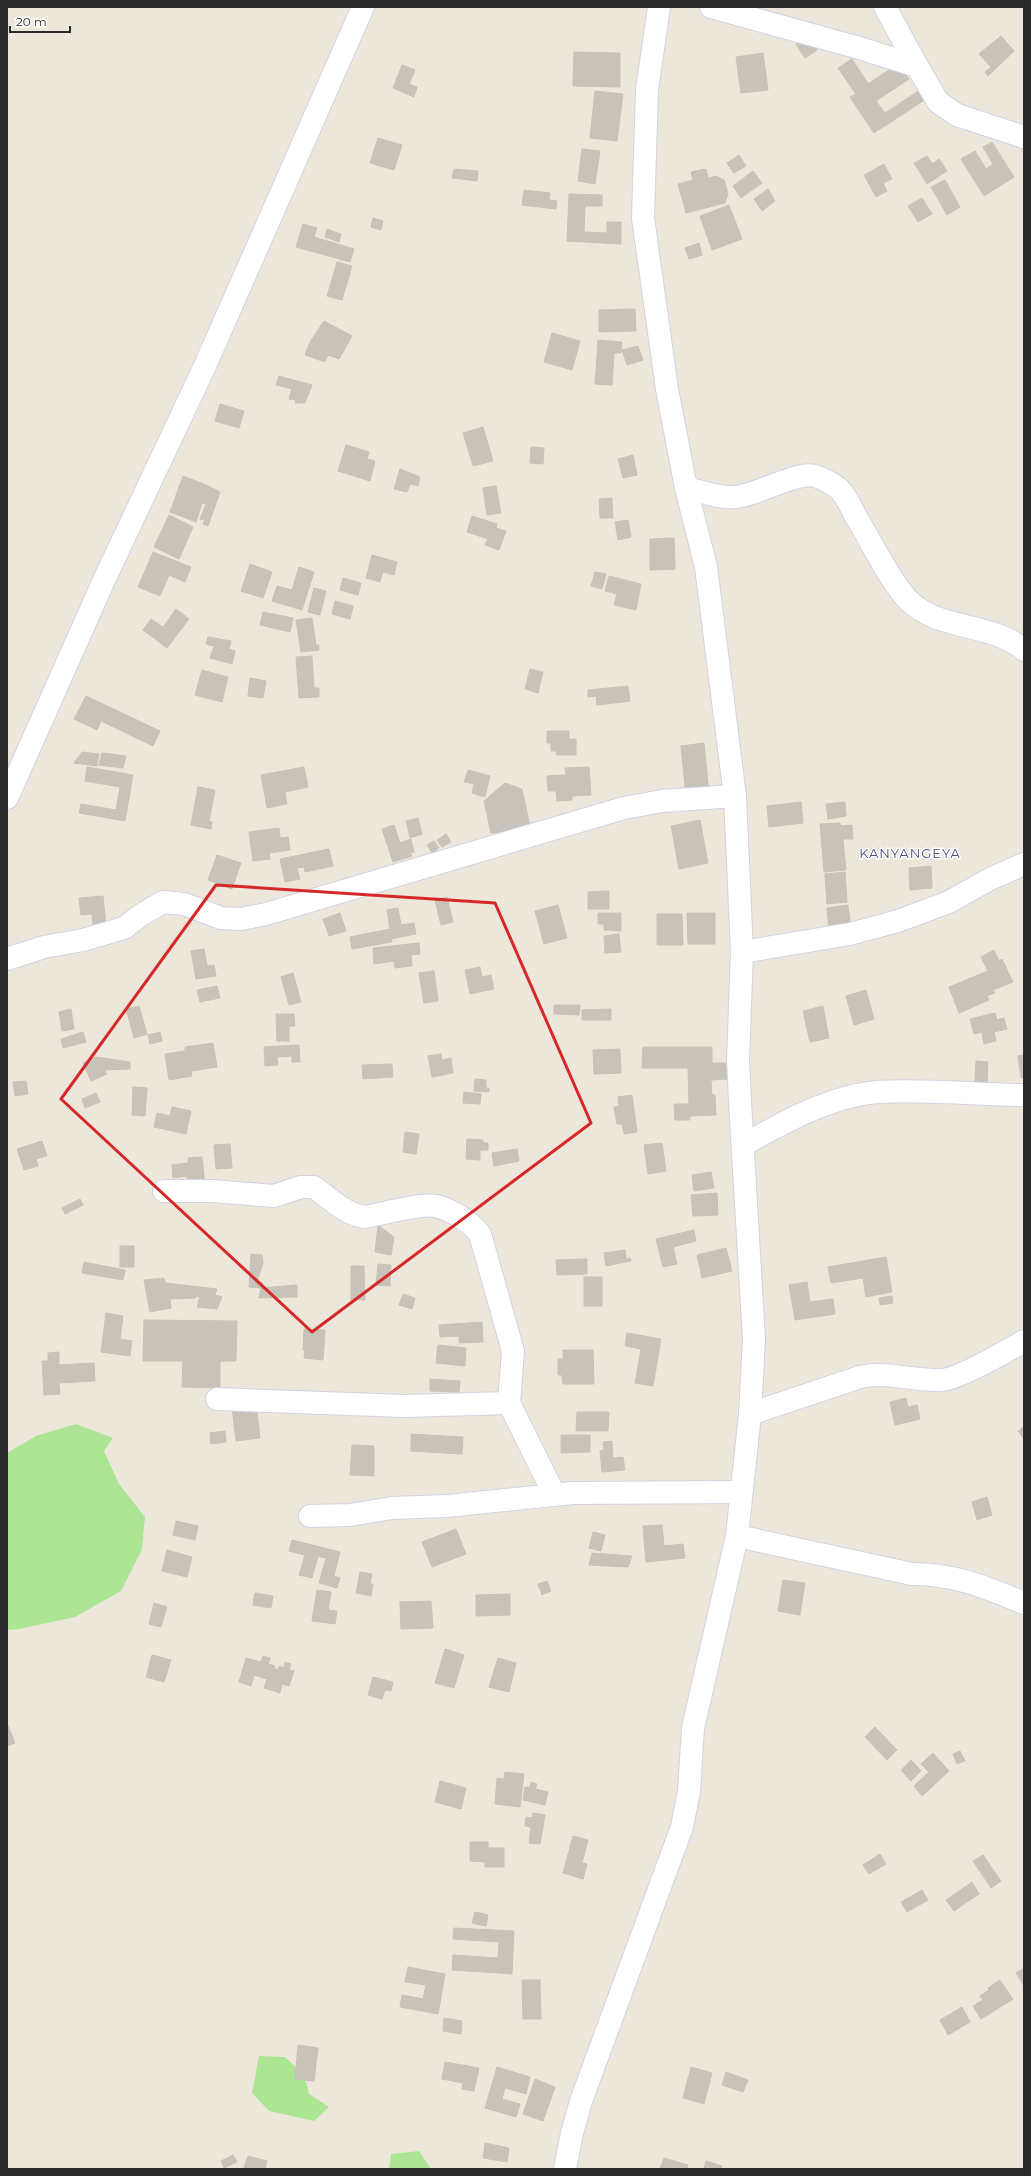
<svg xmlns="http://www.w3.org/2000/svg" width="1031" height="2176" font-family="Montserrat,sans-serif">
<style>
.green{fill:#ace694}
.building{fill:#c8c3ba;stroke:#c8c2b4}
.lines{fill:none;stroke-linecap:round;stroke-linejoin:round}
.street-casing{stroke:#d0d3e3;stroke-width:24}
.street{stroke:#fff;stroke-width:22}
.marked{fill:none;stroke:#d62828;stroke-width:3;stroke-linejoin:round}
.labels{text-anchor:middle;stroke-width:3;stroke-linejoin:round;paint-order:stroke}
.quarter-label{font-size:13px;letter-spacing:1px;fill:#484f7d;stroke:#fff}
</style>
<rect width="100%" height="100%" fill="#ede6da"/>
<g class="green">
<polygon points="76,1424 113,1438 104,1451 119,1484 145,1517 142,1549 121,1591 75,1617 19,1629 7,1630 7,1453 36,1436"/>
<polygon points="259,2056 285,2057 304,2075 309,2094 329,2107 314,2121 269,2111 252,2093"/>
<polygon points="419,2151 431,2169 389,2169 391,2154"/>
</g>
<g class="building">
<polygon points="1001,36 1014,51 988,76 985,72 991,67 979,54"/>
<polygon points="809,37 817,50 805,58 796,44"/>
<polygon points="574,52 620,53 620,87 573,86"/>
<polygon points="763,53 768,90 741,93 736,57"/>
<polygon points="852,59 868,84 898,64 909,79 876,101 885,113 920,90 926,99 874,133 850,97 856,94 838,68"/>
<polygon points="402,65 415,70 409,84 417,87 414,97 393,88"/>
<polygon points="595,91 623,94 617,141 590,138"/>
<polygon points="378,138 402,145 394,170 370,163"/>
<polygon points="992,142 1014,177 984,196 961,159 975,151 986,169 993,164 983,147"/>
<polygon points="582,149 600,151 595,184 578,181"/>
<polygon points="739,155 746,166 734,173 727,163"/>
<polygon points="927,156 932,164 939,159 947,171 927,184 914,163"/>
<polygon points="884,164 892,179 883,183 887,191 876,197 864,175"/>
<polygon points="454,169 478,171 477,181 452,178"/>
<polygon points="706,169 708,178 716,176 724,180 728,194 725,203 686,213 678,184 693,180 691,172"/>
<polygon points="753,171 762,183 741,198 733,186"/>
<polygon points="945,180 960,207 947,215 931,187"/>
<polygon points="768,189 775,201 762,211 754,199"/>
<polygon points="524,190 550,193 549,200 557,201 556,209 522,205"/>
<polygon points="569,194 602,195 602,206 585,206 584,232 607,233 607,222 621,222 621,244 567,241"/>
<polygon points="922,198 932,214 918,222 908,206"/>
<polygon points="729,205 742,239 712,250 700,216"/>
<polygon points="373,218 383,221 381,230 371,227"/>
<polygon points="303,224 317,228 314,237 354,249 350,262 296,247"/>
<polygon points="327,229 341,234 339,242 325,237"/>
<polygon points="699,243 702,255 689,259 685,248"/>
<polygon points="337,262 352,266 342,300 327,296"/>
<polygon points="635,309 636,331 599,332 599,310"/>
<polygon points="324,321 352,336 339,359 328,355 325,362 305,355 310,342"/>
<polygon points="552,333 580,341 572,370 544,362"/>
<polygon points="598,340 622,342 621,353 614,353 612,385 595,384"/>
<polygon points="638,346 643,360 627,365 622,350"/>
<polygon points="279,376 312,385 305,403 295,403 296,400 289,399 292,389 276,385"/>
<polygon points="220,404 244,411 239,428 215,421"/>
<polygon points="483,427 493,461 473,466 463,433"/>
<polygon points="346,445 369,452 367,459 375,461 370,481 338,471"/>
<polygon points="531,447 544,448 543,464 530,463"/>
<polygon points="633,455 637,475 623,478 618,459"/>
<polygon points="400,469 420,477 418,486 410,484 407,492 394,489"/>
<polygon points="183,476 204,484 220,492 208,526 203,524 205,520 200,519 206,504 202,503 196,522 170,512"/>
<polygon points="496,486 501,513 487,515 483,488"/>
<polygon points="612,498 613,518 600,518 599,499"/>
<polygon points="169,515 193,527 179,559 154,547"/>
<polygon points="472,516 497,524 496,528 506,531 499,550 485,545 488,539 467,532"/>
<polygon points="628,520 631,537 618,540 615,522"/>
<polygon points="674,538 675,569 650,570 650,539"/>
<polygon points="153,552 191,567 185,582 169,575 160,596 138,587"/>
<polygon points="372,555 397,562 394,575 383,572 380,582 366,578"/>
<polygon points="250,564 272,572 263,598 241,591"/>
<polygon points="299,567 314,572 302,610 272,601 277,586 292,590"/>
<polygon points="595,572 606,574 602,589 591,586"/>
<polygon points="609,576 641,584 636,610 614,605 617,594 605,591"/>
<polygon points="343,578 361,583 358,595 340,590"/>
<polygon points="314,588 326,591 320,615 308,612"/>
<polygon points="335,601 353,606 350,619 332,614"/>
<polygon points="176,609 189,619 167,648 143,630 151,619 163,627"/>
<polygon points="263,612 293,618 290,632 260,625"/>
<polygon points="312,618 316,645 319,645 319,650 301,652 296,620"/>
<polygon points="208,637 231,641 229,649 235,651 232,664 210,658 214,646 206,644"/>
<polygon points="312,656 314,688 319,688 319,697 299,698 296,657"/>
<polygon points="530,669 543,672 538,693 525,689"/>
<polygon points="202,670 228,677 222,702 195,695"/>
<polygon points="250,678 266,681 263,698 248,696"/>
<polygon points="628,686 630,701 597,705 596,696 588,697 588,690"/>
<polygon points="86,696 160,731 153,746 101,721 97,730 74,719"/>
<polygon points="547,731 569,731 569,739 576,739 576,755 557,755 556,751 551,751 551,743 547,743"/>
<polygon points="704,743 709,794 686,797 681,746"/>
<polygon points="82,752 99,754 97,766 74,763"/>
<polygon points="102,753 126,756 123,768 99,765"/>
<polygon points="87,767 133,775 125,821 79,813 81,804 116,810 120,787 85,781"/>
<polygon points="304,767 308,787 285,792 287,804 267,808 261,775"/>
<polygon points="589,767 591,795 572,796 572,800 557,801 556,791 548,791 547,776 566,775 565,768"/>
<polygon points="468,770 490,776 485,797 472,793 474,784 464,782"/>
<polygon points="505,783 522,789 530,826 495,838 494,832 491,833 484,801"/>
<polygon points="198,787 215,790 209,821 212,822 211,829 191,825"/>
<polygon points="801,802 803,823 769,827 767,806"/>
<polygon points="845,802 846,816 828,819 826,804"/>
<polygon points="418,818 422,834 410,838 406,821"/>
<polygon points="700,820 705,847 676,853 671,826"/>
<polygon points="840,823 841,826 852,825 853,839 843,839 846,870 824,872 820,824"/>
<polygon points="394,825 400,843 411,839 414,852 410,853 412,856 393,862 382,829"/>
<polygon points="279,828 280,838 288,837 290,850 269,853 270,859 253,861 249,832"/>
<polygon points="446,834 451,842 442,847 437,840"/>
<polygon points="434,841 439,848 432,853 427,845"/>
<polygon points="705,847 708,863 679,869 676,853"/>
<polygon points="329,849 333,866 305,872 304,867 297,868 300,879 285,882 280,859"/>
<polygon points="217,855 241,863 232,889 208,880"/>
<polygon points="931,866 932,888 910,890 909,868"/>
<polygon points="845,872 847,902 827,904 825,874"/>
<polygon points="609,891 609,909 588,909 588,892"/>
<polygon points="103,896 106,926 93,926 92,914 81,915 79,898"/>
<polygon points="447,897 453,922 441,925 435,900"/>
<polygon points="558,905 567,938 544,944 535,911"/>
<polygon points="848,905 851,930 829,932 827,908"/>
<polygon points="398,908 401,925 414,923 416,934 391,939 392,942 352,949 350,937 390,929 387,910"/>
<polygon points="340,913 346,931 329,936 323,919"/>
<polygon points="598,913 621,913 621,931 604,930 604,924 598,924"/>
<polygon points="687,913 715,913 715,944 688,944"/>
<polygon points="657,914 682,914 683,945 657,945"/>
<polygon points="619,934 621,952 605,953 604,936"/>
<polygon points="419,943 420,954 411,955 412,966 395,968 394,961 374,964 373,948"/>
<polygon points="204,949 207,966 214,965 216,976 196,979 191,951"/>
<polygon points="994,950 999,961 1002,959 1013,982 993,990 995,993 987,996 989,1000 959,1013 949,987 988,971 981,957"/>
<polygon points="480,967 482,977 491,975 494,989 470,994 465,970"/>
<polygon points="434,971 438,1001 424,1003 419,973"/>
<polygon points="293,973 301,1002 289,1005 281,977"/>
<polygon points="217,986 220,998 200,1002 197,990"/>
<polygon points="866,990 874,1019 854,1025 846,996"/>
<polygon points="554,1005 580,1005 579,1015 554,1014"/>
<polygon points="139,1006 147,1034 134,1038 126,1009"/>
<polygon points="823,1006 829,1038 810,1042 803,1011"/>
<polygon points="71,1009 74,1029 62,1031 59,1012"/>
<polygon points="611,1009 611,1020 582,1020 582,1010"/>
<polygon points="995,1013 997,1020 1004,1018 1007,1029 994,1032 996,1041 984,1044 982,1032 974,1034 970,1019"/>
<polygon points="276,1014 294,1014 295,1026 289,1026 289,1041 277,1041"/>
<polygon points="83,1032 86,1042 63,1048 61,1039"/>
<polygon points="160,1032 162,1041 150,1044 148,1035"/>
<polygon points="213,1043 217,1067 191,1071 192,1076 169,1080 165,1054 185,1051 185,1047"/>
<polygon points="299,1045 300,1062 292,1062 292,1056 277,1057 278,1065 265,1066 264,1047"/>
<polygon points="643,1047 712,1047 712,1063 726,1063 727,1079 711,1080 712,1095 715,1095 716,1115 690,1116 690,1120 675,1120 674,1104 689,1104 688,1068 642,1068"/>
<polygon points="620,1049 621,1073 594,1074 593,1050"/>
<polygon points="441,1054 442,1060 451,1058 453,1073 432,1077 428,1056"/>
<polygon points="1024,1055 1024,1077 1021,1078 1018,1056"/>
<polygon points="96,1057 130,1062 130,1069 104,1070 107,1074 91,1081 83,1063"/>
<polygon points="976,1061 988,1062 987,1083 975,1083"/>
<polygon points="392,1064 393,1077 363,1079 362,1065"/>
<polygon points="475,1079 486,1080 486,1088 489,1088 489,1092 474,1091"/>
<polygon points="26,1081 28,1094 15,1096 13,1082"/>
<polygon points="133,1087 147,1088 145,1116 132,1115"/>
<polygon points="464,1092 481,1094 480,1104 463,1103"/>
<polygon points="96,1093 100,1102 85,1108 82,1099"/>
<polygon points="632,1095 637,1132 624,1134 622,1124 617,1124 614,1107 619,1106 618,1097"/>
<polygon points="172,1107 191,1111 186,1134 154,1127 157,1113 170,1116"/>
<polygon points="405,1132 419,1134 416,1154 403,1152"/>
<polygon points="467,1139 483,1140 483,1143 488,1143 488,1150 480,1150 480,1160 466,1159"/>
<polygon points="42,1141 47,1156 36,1159 38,1166 24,1170 17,1149"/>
<polygon points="662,1143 666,1171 648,1174 644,1145"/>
<polygon points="230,1144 232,1168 216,1169 214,1145"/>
<polygon points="517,1149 519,1161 494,1166 492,1153"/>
<polygon points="202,1157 205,1185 188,1187 187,1176 173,1178 172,1165 188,1163 188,1158"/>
<polygon points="711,1172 714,1188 694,1191 692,1175"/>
<polygon points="717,1193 718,1215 693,1216 691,1195"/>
<polygon points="80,1199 83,1205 65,1214 62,1208"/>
<polygon points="378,1225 394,1237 391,1255 375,1252"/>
<polygon points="694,1230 696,1241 673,1247 677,1264 663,1267 656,1239"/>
<rect x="120" y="1246" width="14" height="21"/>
<polygon points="726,1248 732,1271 702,1278 697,1255"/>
<polygon points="625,1250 626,1259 630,1258 631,1261 606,1266 604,1253"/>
<polygon points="251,1254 262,1255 263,1263 257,1282 263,1283 262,1288 249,1287"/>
<polygon points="886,1257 892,1292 866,1297 863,1278 831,1283 828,1267"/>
<polygon points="587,1259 587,1274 557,1275 556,1260"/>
<polygon points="84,1262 125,1270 123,1280 82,1273"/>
<polygon points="378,1264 391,1265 390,1286 376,1285"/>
<polygon points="351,1266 364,1266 365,1300 351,1300"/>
<rect x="584" y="1277" width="18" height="29"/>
<polygon points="164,1278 165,1283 217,1289 215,1295 222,1297 217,1309 197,1307 200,1297 196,1296 195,1298 170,1299 171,1308 150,1312 144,1280"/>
<polygon points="807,1282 810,1302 833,1299 835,1314 795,1320 789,1285"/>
<polygon points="297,1285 297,1297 259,1298 261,1288"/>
<polygon points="403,1294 415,1298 412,1309 399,1305"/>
<polygon points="892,1296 893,1303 880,1305 879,1298"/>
<polygon points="106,1313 123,1316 120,1339 132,1341 130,1356 101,1352"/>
<polygon points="144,1320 237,1321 236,1361 220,1361 220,1388 182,1387 183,1361 143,1361"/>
<polygon points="482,1322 483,1342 459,1343 459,1336 440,1337 439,1325"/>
<polygon points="304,1329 325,1330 323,1360 304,1358 305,1350 303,1350"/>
<polygon points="627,1333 661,1339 653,1386 635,1383 641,1349 625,1346"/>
<polygon points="438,1345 466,1348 465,1366 436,1363"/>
<polygon points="563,1350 593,1350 594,1384 563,1384 562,1375 558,1375 558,1359 563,1359"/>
<polygon points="59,1352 59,1365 94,1363 95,1381 59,1383 60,1394 44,1395 42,1361 48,1361 48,1353"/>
<polygon points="430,1379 460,1381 459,1392 430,1391"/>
<polygon points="906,1398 908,1407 917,1405 920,1419 895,1425 890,1402"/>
<polygon points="256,1404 260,1438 236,1441 232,1406"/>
<polygon points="577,1412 609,1412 608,1431 576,1431"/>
<polygon points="1024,1426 1024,1439 1018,1431"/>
<polygon points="225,1431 226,1442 211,1444 210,1433"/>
<polygon points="411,1434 463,1437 462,1454 411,1451"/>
<polygon points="561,1435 590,1435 590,1452 561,1453"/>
<polygon points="612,1441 613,1458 623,1457 625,1470 602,1472 600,1451 604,1450 603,1442"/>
<polygon points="352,1445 374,1446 374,1476 350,1475"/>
<polygon points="987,1497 992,1515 977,1520 972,1502"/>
<polygon points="176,1521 198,1526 195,1540 173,1535"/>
<polygon points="662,1525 664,1546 683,1544 685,1558 646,1562 643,1526"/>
<polygon points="456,1529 466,1554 432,1567 422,1542"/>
<polygon points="593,1532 605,1535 601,1551 589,1548"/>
<polygon points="292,1540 340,1552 334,1576 340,1578 337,1588 319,1583 326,1558 318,1556 312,1578 299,1575 305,1555 289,1551"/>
<polygon points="167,1550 192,1557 187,1577 162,1571"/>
<polygon points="592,1553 632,1556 628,1567 589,1565"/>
<polygon points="360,1572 372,1574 370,1584 373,1584 371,1596 356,1593"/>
<polygon points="783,1580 805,1583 800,1615 778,1611"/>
<polygon points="547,1581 551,1591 542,1595 538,1584"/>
<polygon points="317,1590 331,1592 328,1610 337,1611 335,1624 312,1621"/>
<polygon points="255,1593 273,1596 271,1608 253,1605"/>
<polygon points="510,1594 510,1615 476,1616 476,1595"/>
<polygon points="431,1601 433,1628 401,1629 400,1602"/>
<polygon points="154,1603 167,1607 161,1627 149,1624"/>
<polygon points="445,1649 464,1655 454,1688 435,1683"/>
<polygon points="152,1655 171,1660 164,1682 146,1677"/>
<polygon points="263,1656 270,1658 268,1664 275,1666 274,1669 278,1670 279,1666 284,1668 285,1662 291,1664 289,1670 294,1671 289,1686 282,1684 280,1693 264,1688 267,1679 254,1675 251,1686 239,1682 246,1658 261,1662"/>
<polygon points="498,1658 516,1663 509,1692 489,1687"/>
<polygon points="373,1677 393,1682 391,1691 385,1690 382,1699 368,1695"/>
<polygon points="7,1723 15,1743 7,1746"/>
<polygon points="875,1727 897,1750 887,1760 865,1737"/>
<polygon points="960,1751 965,1761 957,1764 953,1754"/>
<polygon points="933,1753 949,1771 922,1796 914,1786 929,1772 921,1764"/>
<polygon points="911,1760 921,1771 911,1781 901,1770"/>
<polygon points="505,1772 524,1774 520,1807 495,1804 497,1778 504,1779"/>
<polygon points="440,1781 466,1788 461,1809 435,1802"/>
<polygon points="531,1782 537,1784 535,1789 548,1792 545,1805 523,1800 525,1787 529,1788"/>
<polygon points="533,1813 545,1815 540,1844 529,1843 531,1827 525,1826 526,1817 532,1818"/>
<polygon points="573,1836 588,1840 582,1863 587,1864 583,1879 563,1873"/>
<polygon points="470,1842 488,1842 488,1848 504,1848 504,1867 485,1867 485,1862 470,1861"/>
<polygon points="880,1854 886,1864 869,1874 863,1865"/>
<polygon points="983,1855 1001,1881 991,1888 973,1861"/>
<polygon points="972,1882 979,1894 954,1911 946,1900"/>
<polygon points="922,1890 928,1900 907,1912 901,1902"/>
<polygon points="475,1912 488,1915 486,1926 472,1923"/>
<polygon points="454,1928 514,1931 512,1974 452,1970 453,1955 498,1958 499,1942 453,1939"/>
<polygon points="408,1967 445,1974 438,2014 400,2007 402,1995 423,1999 426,1985 405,1982"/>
<polygon points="1024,1968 1024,1986 1016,1973"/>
<polygon points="522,1980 540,1980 541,2019 523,2019"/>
<polygon points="1000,1980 1013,1999 981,2019 973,2006 983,2000 980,1996 989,1990 988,1988"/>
<polygon points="962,2007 970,2022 948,2035 940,2020"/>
<polygon points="444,2018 462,2021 461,2034 443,2031"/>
<polygon points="298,2045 318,2048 314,2081 295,2079"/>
<polygon points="445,2062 479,2068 474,2091 462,2089 463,2083 442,2079"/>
<polygon points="497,2067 530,2077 526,2094 505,2088 502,2099 520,2104 516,2117 485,2108"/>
<polygon points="691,2067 712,2073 704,2104 683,2098"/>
<polygon points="726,2072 748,2080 743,2092 722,2085"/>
<polygon points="535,2079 555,2087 543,2121 523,2114"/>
<polygon points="485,2143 509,2148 507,2162 483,2158"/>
<polygon points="233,2155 237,2162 224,2168 221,2161"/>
<polygon points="248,2156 267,2161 265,2169 244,2168"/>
<polygon points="664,2158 688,2165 687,2169 660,2169"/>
<polygon points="706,2161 722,2166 721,2169 704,2169"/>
</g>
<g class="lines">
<defs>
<g id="street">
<polyline points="711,7 856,47 917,66 938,102 957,115 1024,137"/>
<polyline points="885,7 917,66"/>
<path d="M686 488C703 491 718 499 736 497 757 495 797 471 815 476 822 478 837 486 841 491 847 498 851 507 855 515 871 541 888 578 908 600 939 631 992 622 1024 650"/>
<polyline points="7,798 105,578 204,368 363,7"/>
<polyline points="742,952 850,934 898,921 949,902 990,879 1024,864"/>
<polyline points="7,959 44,947 83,940 124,928 141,915 163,902 184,904 221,918 241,919 266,914 624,808 662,801 735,796"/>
<path d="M743 1145C784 1122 830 1096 878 1092 927 1089 976 1095 1024 1095"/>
<path d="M164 1191H212L274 1196 301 1187H314C330 1199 345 1214 365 1217 382 1214 421 1203 436 1206 452 1210 469 1221 480 1234L513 1351 509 1403 554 1494"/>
<polyline points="217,1399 404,1406 509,1403"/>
<path d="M750 1414 860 1377C887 1371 914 1381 942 1380 958 1379 1009 1350 1024 1341"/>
<polyline points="310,1516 350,1515 392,1508 447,1506 573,1493 741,1492"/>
<path d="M737 1536 912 1574C955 1574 985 1587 1024 1603"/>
<polyline points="565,2169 572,2133 581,2101 682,1827 689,1791 693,1728 737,1536 750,1414 754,1339 740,1101 738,1060 742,952 735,796 706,567 686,488 667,389 643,218 647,90 659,7"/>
</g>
</defs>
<use href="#street" class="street-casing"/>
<use href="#street" class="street"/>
</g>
<path class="marked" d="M216 885 495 903 591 1123 312 1332 61 1099Z"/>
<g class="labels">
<g class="quarter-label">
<text x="910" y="858">KANYANGEYA</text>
</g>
</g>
<rect width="1031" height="2176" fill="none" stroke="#2a2a2a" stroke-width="16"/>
<path d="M10 26v6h60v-6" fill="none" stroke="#2a2a2a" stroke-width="2"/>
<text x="16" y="26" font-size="12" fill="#2a2a2a" stroke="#ffffff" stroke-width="3" paint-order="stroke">20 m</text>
</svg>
